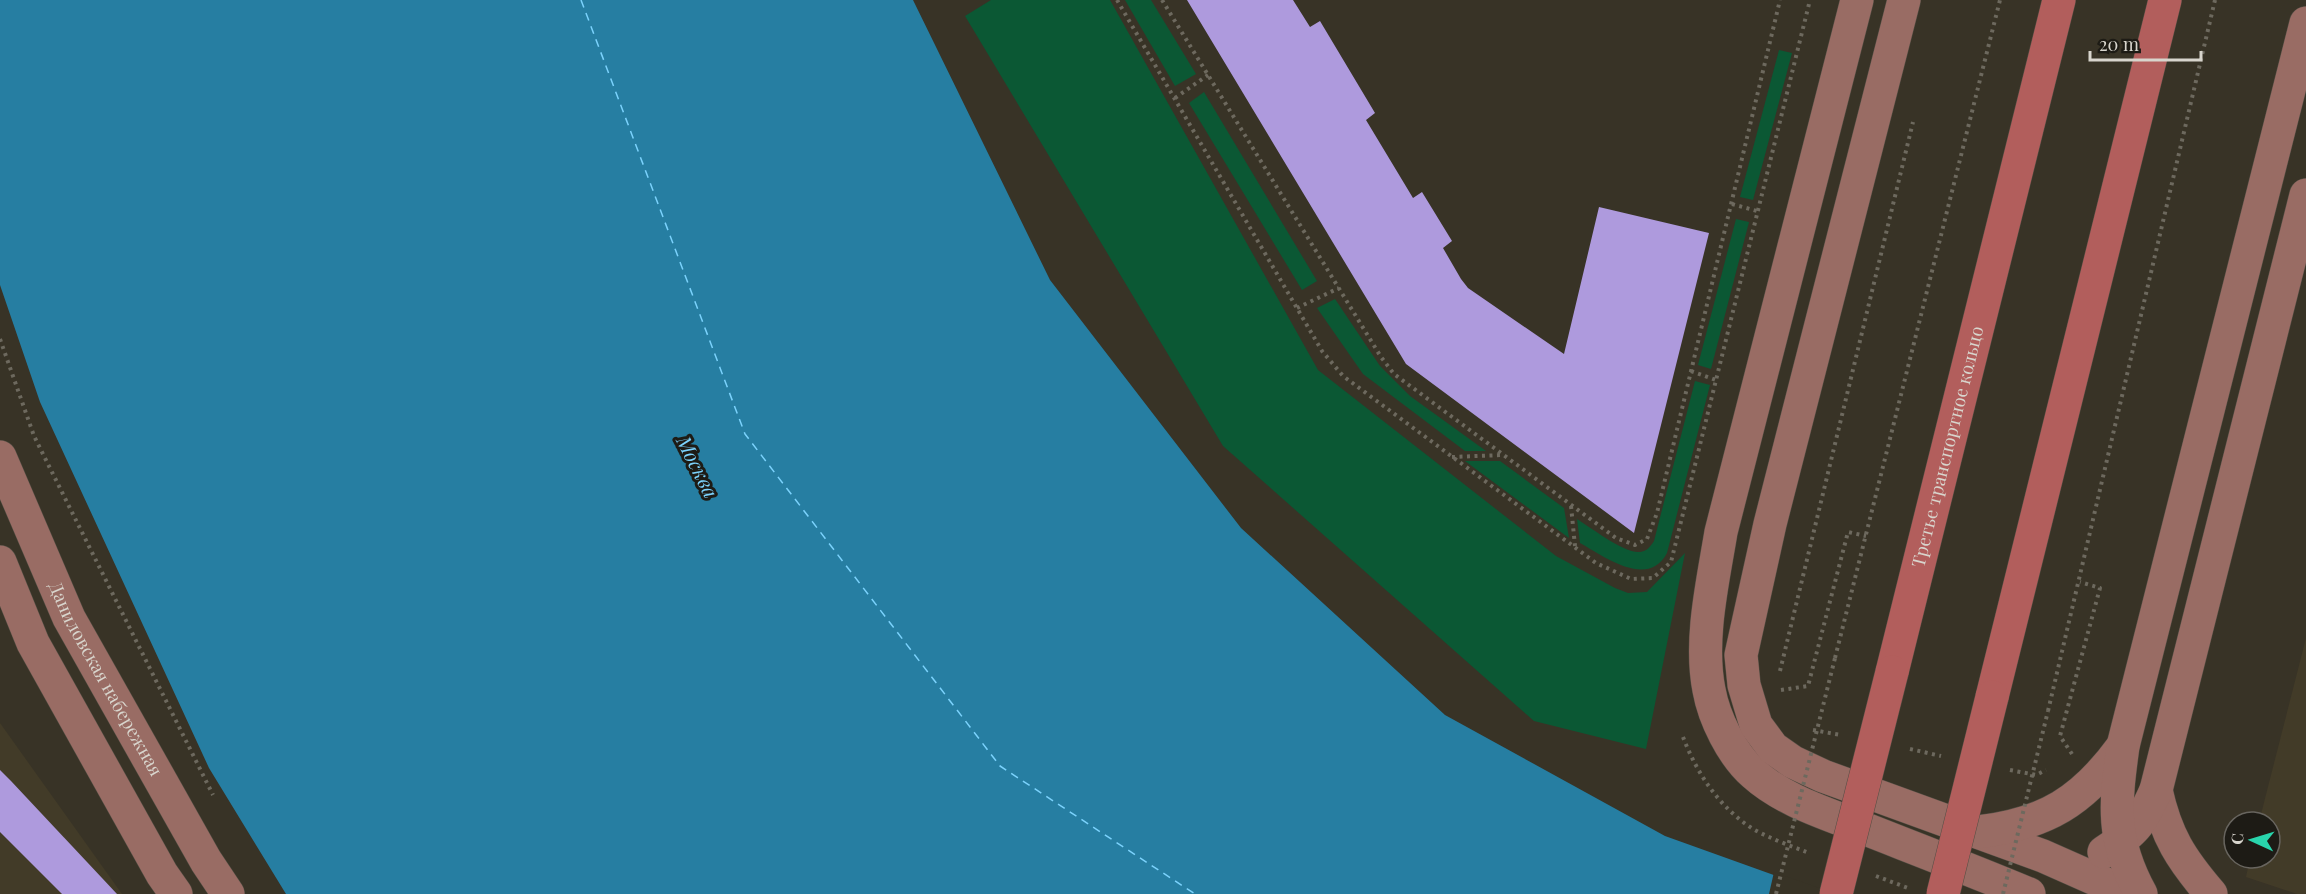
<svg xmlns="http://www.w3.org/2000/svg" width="2306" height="894" font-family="'Playfair Display',serif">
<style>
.built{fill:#423b28}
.green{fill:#0b5834}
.water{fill:#267ea2}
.pier{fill:#383326}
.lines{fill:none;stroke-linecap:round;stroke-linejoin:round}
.ferry{stroke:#7bd2fc;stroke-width:1.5;stroke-dasharray:8 6;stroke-linecap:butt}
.building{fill:#ae9add}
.secondary-casing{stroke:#534e44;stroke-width:34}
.primary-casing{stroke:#534e44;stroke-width:34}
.path{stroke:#6d695e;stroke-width:4;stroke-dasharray:3 4.5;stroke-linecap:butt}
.secondary{stroke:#996c64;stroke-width:33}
.primary{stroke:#b25e5c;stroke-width:33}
.primary-bridge-casing{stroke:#534e44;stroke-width:34;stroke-linecap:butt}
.path-bridge{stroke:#6d695e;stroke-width:4;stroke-dasharray:3 4.5;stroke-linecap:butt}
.primary-bridge{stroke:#b25e5c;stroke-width:33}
.labels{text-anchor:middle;stroke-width:6;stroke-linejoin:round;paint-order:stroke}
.street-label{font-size:18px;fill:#d8d5cd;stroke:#1d1b15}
.water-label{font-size:20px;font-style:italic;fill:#7bd2fc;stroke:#1d1b15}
</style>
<rect width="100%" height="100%" fill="#383326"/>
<g class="built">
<polygon points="2306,638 2306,894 2297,894 2246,877 2250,858 2270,858 2270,822 2259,822"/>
<polygon points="0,723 122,894 0,894"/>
</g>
<g class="green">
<polygon points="991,0 1110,0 1318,370 1556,556 1615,588 1628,593 1647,592 1685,553 1646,749 1534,721 1223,446 965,16"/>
<polygon points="1125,0 1151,0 1196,74 1175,86"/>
<polygon points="1779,50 1792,53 1753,200 1740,197"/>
<polygon points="1204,92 1317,281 1302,290 1189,103"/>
<polygon points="1736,219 1749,222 1711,369 1698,365"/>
<polygon points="1335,299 1380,366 1410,396 1486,451 1465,451 1363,374 1317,308"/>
<path d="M1695 381 1710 385 1667 553C1648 589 1605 557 1580 543L1577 519C1590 527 1625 554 1640 552 1647 551 1650 547 1654 541Z"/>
<polygon points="1465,461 1500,461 1564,508 1569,538"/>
</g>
<polygon class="water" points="0,0 913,0 1050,280 1241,528 1445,715 1665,836 1827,894 286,894 209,768 40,402 0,285"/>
<polygon class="pier" points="1774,872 1828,891 1830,894 1769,894"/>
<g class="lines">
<polyline class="ferry" points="581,0 745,434 1000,766 1195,894"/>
</g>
<g class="building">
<polygon points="1187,0 1293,0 1310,27 1320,21 1375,113 1366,120 1413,198 1422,192 1452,241 1443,248 1461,279 1468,288 1564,354 1599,207 1709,233 1634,533 1406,364"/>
<polygon points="0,770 11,781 117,894 62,894 0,832"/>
</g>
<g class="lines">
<defs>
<g id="secondary">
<path d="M1857 0 1721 532C1713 581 1699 640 1709 690 1714 718 1732 755 1754 774 1784 801 1826 813 1863 828 1919 850 1974 871 2029 894"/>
<polyline points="1904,0 1770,524 1741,655 1744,685 1756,725 1773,748 1793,762 1823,776 2043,856 2129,894"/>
<path id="s1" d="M0 457 69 618 206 861 228 894"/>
<polyline points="0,562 33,643 162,874 176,894"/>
<path d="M2156 790C2166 836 2181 859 2211 894"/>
<path d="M1978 832C2046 824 2083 801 2123 746"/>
<path d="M2104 852C2135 832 2141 824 2156 790L2306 195"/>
<path d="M2141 894C2111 839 2115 805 2123 746L2306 23"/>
</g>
<g id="primary">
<path id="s2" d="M1892 672 2059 0"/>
<polyline points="1992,697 2165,0"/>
</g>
</defs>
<use href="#secondary" class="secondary-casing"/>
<use href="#primary" class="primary-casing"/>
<g class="path">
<polyline points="1117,0 1322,351 1343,376 1596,563 1631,579 1653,578 1671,562 1810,0"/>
<polyline points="1162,0 1381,357 1394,374 1616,538 1635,545 1647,539 1657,513 1780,0"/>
<polyline points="1175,98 1208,75"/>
<polyline points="1732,204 1757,211"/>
<polyline points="1297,308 1339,288"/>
<polyline points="0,339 34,436 213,795"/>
<polyline points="1691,371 1716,380"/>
<polyline points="1452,457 1502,455"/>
<polyline points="1571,506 1575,546"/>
<polyline points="1835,658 2000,0"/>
<polyline points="1780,671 1913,122"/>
<polyline points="1781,690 1808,686 1848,532 1866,536"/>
<polyline points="2048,711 2215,0"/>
<polyline points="1813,730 1841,735"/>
<path d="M1683 737C1697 774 1720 808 1753 829 1771 839 1791 846 1809 853"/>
<polyline points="1910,749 1941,756"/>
<polyline points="2072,754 2060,736 2100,588 2080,582"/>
<polyline points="2010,770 2036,775 2046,770"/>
<polyline points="1876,876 1908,888"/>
</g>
<use href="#secondary" class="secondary"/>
<use href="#primary" class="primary"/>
<defs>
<g id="primary-bridge">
<polyline points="1836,894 1892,672"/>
<polyline points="1943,894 1992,697"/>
</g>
</defs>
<use href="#primary-bridge" class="primary-bridge-casing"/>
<g class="path-bridge">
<polyline points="1776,894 1835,658"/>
<polyline points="2003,894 2048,711"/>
</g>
<use href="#primary-bridge" class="primary-bridge"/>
</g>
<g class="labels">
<g class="street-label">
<text dy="6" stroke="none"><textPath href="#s2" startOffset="232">Третье транспортное кольцо</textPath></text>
<text dy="6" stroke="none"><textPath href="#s1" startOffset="246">Даниловская набережная</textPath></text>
</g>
<g class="water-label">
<text transform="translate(697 467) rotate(63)" y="7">Москва</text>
</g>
</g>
<g transform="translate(2252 840) rotate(274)"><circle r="28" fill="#1d1b15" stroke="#68655f" stroke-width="1.5"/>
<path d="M0-4.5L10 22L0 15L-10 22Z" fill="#29d5ac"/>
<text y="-9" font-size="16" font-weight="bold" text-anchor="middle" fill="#d8d5cd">С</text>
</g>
<path d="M2090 51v9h111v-9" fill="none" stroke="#d8d5cd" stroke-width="3"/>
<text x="2099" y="51" font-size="18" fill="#d8d5cd" stroke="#1d1b15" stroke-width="4.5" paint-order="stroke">20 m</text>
</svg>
